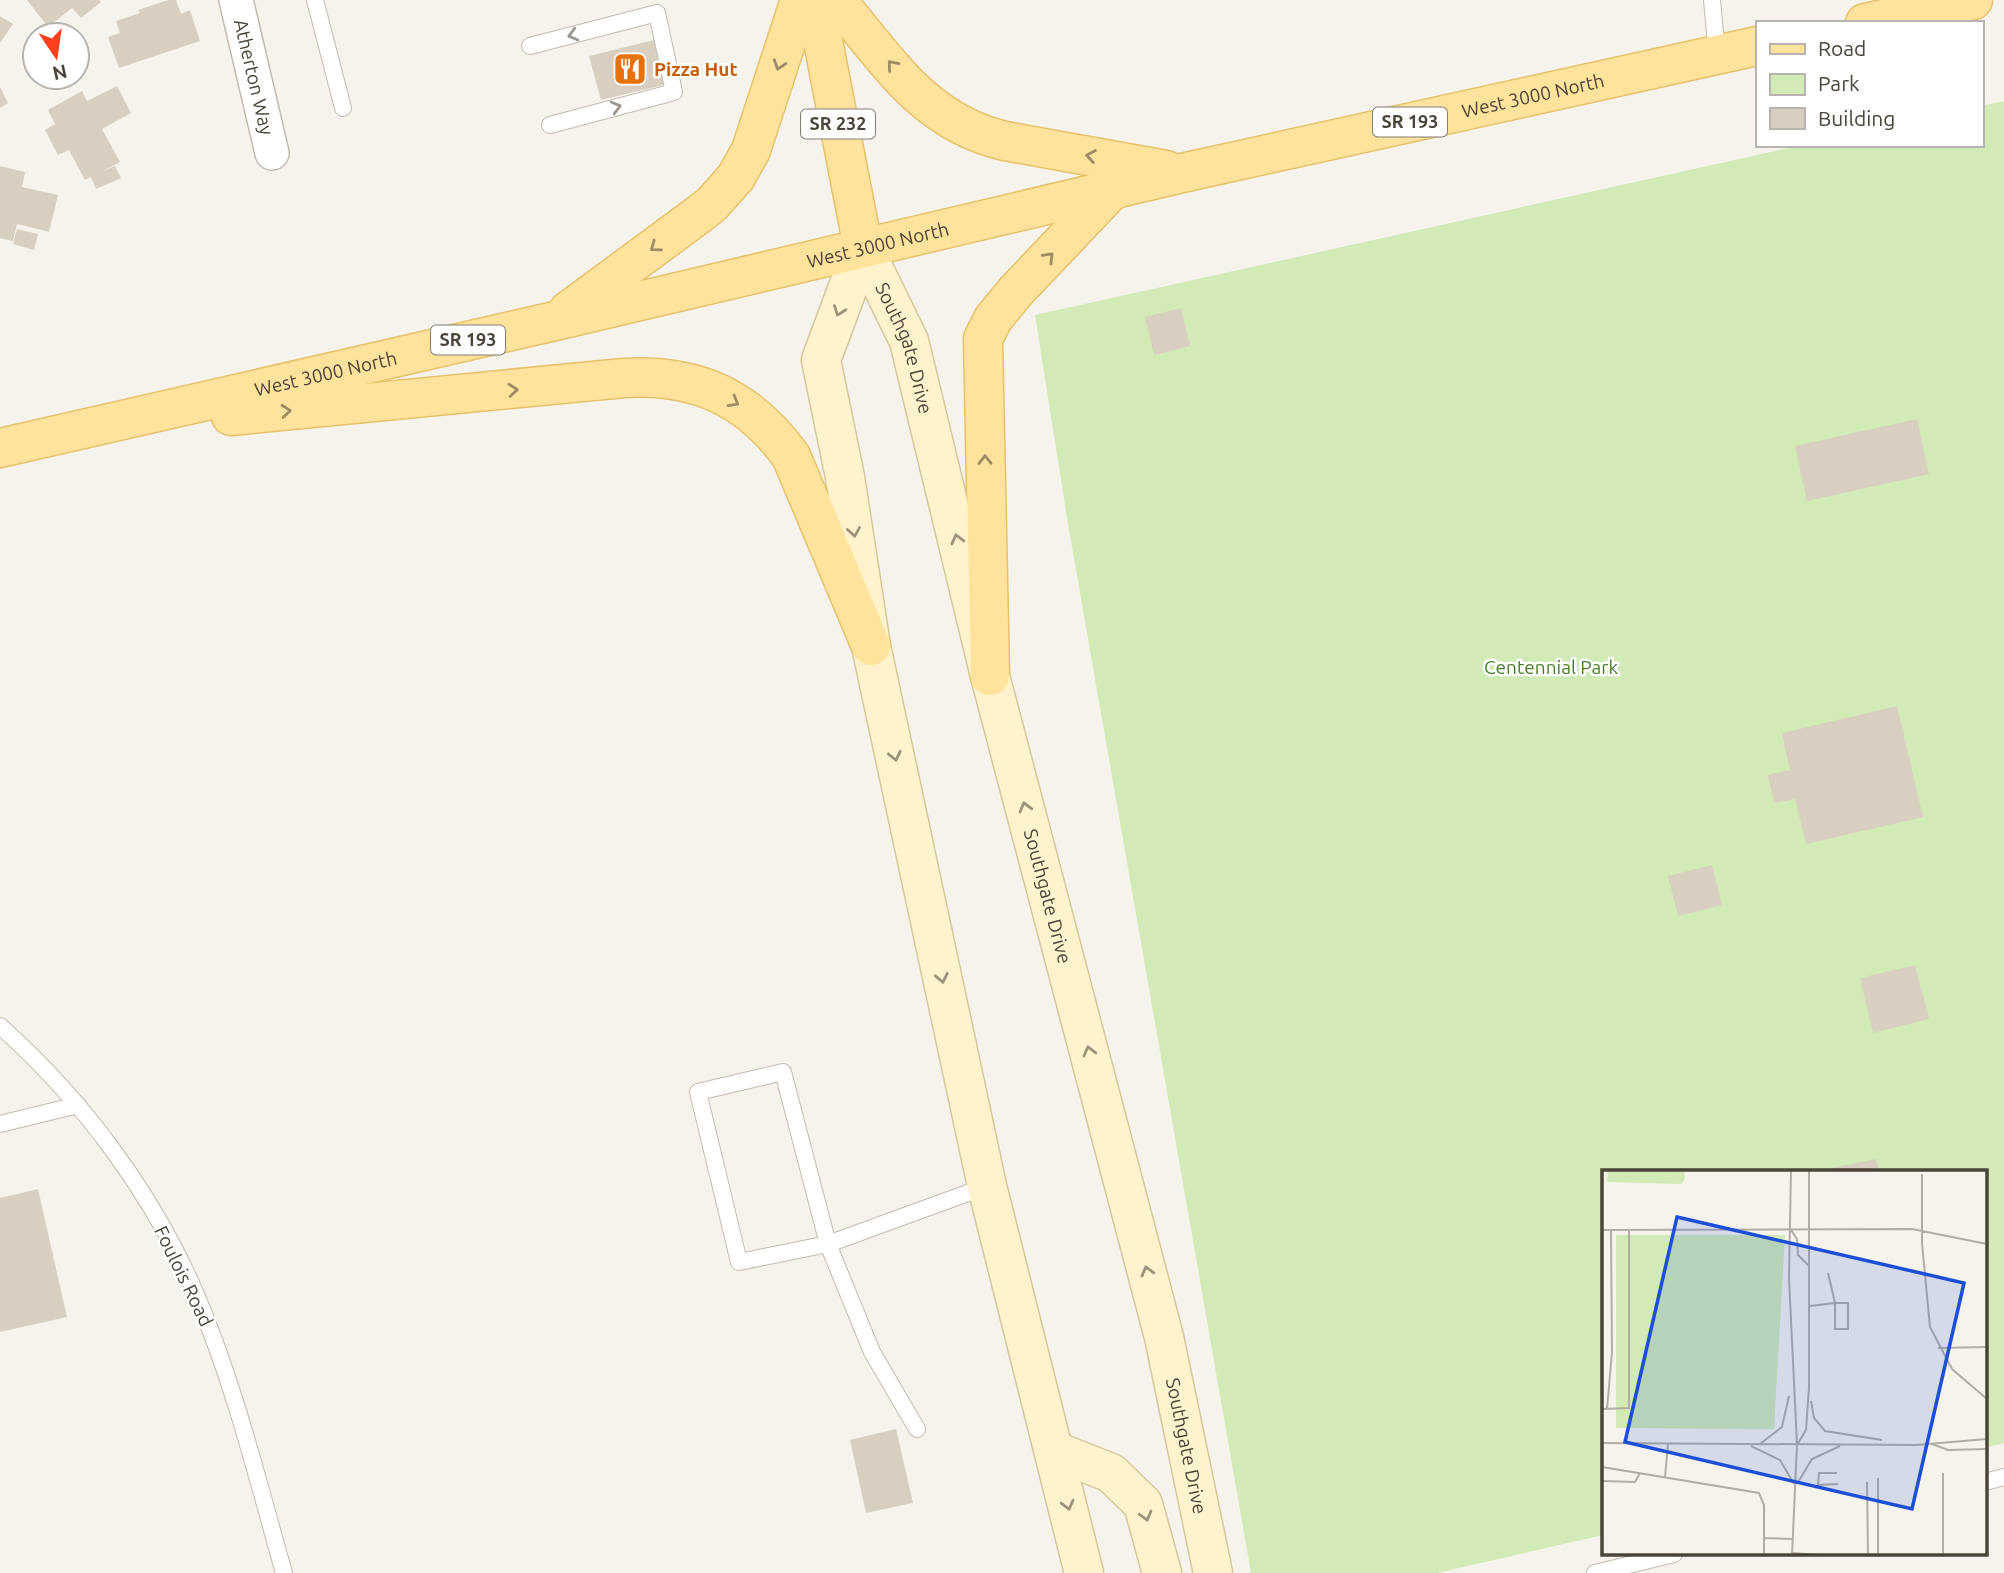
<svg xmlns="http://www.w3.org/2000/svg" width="2004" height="1573" font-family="Ubuntu,sans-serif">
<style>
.green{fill:#d2eab5}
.building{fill:#d8cfc1}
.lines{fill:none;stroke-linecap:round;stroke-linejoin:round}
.lane-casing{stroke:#c2bbae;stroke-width:18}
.street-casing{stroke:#c2bbae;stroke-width:36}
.secondary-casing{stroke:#d6c79b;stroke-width:41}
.primary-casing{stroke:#e6c16a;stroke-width:41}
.lane{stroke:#fff;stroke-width:16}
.street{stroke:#fff;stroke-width:33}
.secondary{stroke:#fff3cd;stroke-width:38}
.primary{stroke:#ffe39c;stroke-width:38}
.oneway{stroke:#9c9892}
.oneway2{stroke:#9c8c66}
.oneway3{stroke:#9c937c}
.labels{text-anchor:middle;stroke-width:5;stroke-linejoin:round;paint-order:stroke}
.shield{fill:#fff;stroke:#817c74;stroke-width:2}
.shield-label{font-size:18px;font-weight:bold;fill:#4b4439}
.food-label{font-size:19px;font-weight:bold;fill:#c56008;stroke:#fff;text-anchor:start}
.street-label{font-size:19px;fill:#4b4439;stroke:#fff}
.park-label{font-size:19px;fill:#4a7f2a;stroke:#fff}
.inset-road{fill:none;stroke:#b2ada4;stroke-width:2}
.view{fill:#1d4ed8;fill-opacity:0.15;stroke:#1d4ed8;stroke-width:3.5}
.inset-edge{fill:none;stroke:#4b4439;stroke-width:3.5}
</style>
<rect width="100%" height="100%" fill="#f6f3ec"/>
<polygon class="green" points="2004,101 2004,1443 1985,1448 1985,1172 1603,1172 1603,1535 1437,1573 1251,1573 1068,524 1035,315 1802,145 1981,145 1981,106"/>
<g class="building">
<polygon points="27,0 99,0 101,2 81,18 72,8 48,27"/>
<polygon points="168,0 176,0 181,14 190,10 200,41 119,68 108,37 120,33 116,21 140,13 138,10"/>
<polygon points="0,16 13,24 0,43"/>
<polygon points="658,39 671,83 601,100 589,56"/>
<polygon points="117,86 131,113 102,129 120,162 101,172 115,166 121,178 96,189 91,177 85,180 69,150 58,155 45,130 55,124 48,110 82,91 87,101"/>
<polygon points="0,87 8,103 0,108"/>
<polygon points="0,166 25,172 22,187 58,195 49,232 17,224 13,241 0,238"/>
<polygon points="17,229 38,234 34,250 13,244"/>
<polygon points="1181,308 1190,346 1154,355 1145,317"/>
<polygon points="1917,419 1929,474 1807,501 1795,446"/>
<polygon points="1897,706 1923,817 1806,844 1795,799 1774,803 1768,775 1790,770 1782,733"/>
<polygon points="1712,865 1722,905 1678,916 1668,876"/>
<polygon points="1915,965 1929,1019 1873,1033 1860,978"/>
<polygon points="1876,1159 1879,1172 1816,1172 1816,1171"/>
<polygon points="38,1189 67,1317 0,1332 0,1198"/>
<polygon points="896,1429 913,1503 866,1513 850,1440"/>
</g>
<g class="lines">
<defs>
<g id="lane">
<polyline points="315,0 343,108"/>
<polyline points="1712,0 1717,54"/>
<polyline points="530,46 657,13 674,92 550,125"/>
<path d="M0 1026C84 1101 154 1195 198 1299 235 1387 258 1481 284 1573"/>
<polyline points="0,1124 78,1105"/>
<polyline points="917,1429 872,1352 828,1244 783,1072 698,1092 739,1262 828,1244 987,1186"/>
<polyline points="1985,1482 2004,1477"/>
<polyline points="1595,1573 1674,1554"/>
</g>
<g id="street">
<path id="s1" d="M236 0 272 153"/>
</g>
<g id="secondary">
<path id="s2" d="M863 247 909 341 990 676 1164 1337 1213 1573"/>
<polyline points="863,247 821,360 845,477 871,646 987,1186 1084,1573"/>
<polyline points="1055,1451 1111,1473 1143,1504 1162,1573"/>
</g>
<g id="primary">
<polyline points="815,0 863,247"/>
<path d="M836 0C888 60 923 122 1005 141L1166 170"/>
<polyline points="1865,23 1973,0"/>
<polyline points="568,311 698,215 712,204 736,177 751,150 800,0"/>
<path d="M231 416 624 378C696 374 748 397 791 456L871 646"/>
<path id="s3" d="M0 448 555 321 1182 173 1757 46"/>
<polyline points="990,676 983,339 993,319 1016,291 1112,190"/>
</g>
</defs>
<use href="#lane" class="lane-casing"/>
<use href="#street" class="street-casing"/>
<use href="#secondary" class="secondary-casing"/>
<use href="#primary" class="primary-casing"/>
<use href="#lane" class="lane"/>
<use href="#street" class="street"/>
<use href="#secondary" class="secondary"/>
<use href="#primary" class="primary"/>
</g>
<defs><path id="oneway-chevron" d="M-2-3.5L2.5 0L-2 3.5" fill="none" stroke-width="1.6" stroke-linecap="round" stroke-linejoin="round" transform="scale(1.75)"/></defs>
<g class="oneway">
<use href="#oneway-chevron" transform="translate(573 35) rotate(165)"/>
<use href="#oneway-chevron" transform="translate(616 107) rotate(-15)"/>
</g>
<g class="oneway2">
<use href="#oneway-chevron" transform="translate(779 65) rotate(108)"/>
<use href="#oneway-chevron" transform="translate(892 65) rotate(-131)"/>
<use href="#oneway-chevron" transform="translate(1091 156) rotate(-170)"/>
<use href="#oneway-chevron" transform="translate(655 247) rotate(144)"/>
<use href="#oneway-chevron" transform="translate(1049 257) rotate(-46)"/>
<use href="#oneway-chevron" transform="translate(513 390) rotate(-5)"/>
<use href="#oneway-chevron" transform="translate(734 402) rotate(30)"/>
<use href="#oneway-chevron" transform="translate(286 411) rotate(-5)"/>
<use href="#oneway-chevron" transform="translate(985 460) rotate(-91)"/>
</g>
<g class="oneway3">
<use href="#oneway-chevron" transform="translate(839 311) rotate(110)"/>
<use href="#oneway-chevron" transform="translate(854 532) rotate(81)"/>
<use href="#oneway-chevron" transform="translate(957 539) rotate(-104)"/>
<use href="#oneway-chevron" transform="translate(895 756) rotate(78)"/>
<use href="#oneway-chevron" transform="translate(1025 807) rotate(-105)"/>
<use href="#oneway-chevron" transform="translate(942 978) rotate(78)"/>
<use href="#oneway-chevron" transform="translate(1089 1051) rotate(-105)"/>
<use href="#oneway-chevron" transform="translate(1147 1271) rotate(-105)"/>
<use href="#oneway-chevron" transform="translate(1068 1505) rotate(76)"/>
<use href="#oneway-chevron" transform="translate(1146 1516) rotate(75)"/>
</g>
<defs>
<symbol id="restaurant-square" viewBox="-11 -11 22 22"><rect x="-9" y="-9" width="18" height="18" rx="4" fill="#e8710a" stroke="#fff"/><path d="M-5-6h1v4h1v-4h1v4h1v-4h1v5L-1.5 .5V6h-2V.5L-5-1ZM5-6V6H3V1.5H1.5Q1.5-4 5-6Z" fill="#fff"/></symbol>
</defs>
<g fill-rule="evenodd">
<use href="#restaurant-square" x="611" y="50" width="38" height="38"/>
</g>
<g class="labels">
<g class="shield">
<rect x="1373" y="107.5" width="74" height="29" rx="5"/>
<rect x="801" y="109.5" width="74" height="29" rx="5"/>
<rect x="431" y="325.5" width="74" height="29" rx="5"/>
</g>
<g class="shield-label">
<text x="1410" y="128">SR 193</text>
<text x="838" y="130">SR 232</text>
<text x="468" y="346">SR 193</text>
</g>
<g class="food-label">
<text x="654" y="76">Pizza Hut</text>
</g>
<g class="street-label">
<text dy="7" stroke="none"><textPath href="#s1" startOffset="79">Atherton Way</textPath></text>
<text dy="7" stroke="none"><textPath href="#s3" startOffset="1573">West 3000 North</textPath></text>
<text dy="7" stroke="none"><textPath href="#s3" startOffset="901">West 3000 North</textPath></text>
<text dy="7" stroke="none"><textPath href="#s2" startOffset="110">Southgate Drive</textPath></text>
<text dy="7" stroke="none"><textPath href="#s3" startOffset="334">West 3000 North</textPath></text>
<text dy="7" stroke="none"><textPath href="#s2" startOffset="677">Southgate Drive</textPath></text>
<text transform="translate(184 1276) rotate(64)" y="7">Foulois Road</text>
<text dy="7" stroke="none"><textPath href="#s2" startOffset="1244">Southgate Drive</textPath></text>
</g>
<g class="park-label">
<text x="1551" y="674">Centennial Park</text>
</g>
</g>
<g transform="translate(1602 1170)">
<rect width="385" height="385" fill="#f6f3ec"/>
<path d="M6 0H82L83 9 79 14 5 12ZM14 65H183L172 259 14 258Z" fill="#d2eab5"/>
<path class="inset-road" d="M189 0 187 108 195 275 190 385M320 4V73L328 157 350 199 385 229M0 60 310 59 385 74M189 60 195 69 196 85 207 96M208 136 233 133H246V159H233V133L226 103M336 178 385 177M209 231 212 248 223 261 280 270M0 239 27 238V60M5 239 10 182 9 60M0 273 314 275 385 269M158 274 180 257 187 226M330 274 346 280 385 279M195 275 204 260 207 217V0M149 276 178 290 192 314M0 297 157 323 162 335V385M235 303H217L216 315 236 314M63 307 66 274M0 311 33 312 38 303M265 312 266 385M195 314 210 289 238 276M162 368 191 369M190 383 217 385M276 385V308M341 385V303"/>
<path class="view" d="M75 47 362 113 310 339 23 272Z"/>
<rect width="385" height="385" class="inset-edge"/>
</g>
<rect x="1756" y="21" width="228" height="126" fill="#ffffff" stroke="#b7b4b0" stroke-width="2"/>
<rect x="1770" y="44" width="35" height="10" fill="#ffe39c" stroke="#b7b4b0" stroke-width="2"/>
<text x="1818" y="56" font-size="21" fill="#4b4439">Road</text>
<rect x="1770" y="74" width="35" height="21" fill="#d2eab5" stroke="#b7b4b0" stroke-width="2"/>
<text x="1818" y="91" font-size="21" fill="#4b4439">Park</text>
<rect x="1770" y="108" width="35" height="21" fill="#d8cfc1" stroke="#b7b4b0" stroke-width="2"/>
<text x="1818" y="126" font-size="21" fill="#4b4439">Building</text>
<g transform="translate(56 56) rotate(167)"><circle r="33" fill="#ffffff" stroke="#b7b4b0" stroke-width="2"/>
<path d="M0-5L12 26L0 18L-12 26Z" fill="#fc3f1d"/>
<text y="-10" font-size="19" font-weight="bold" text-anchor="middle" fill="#4b4439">N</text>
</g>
</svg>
